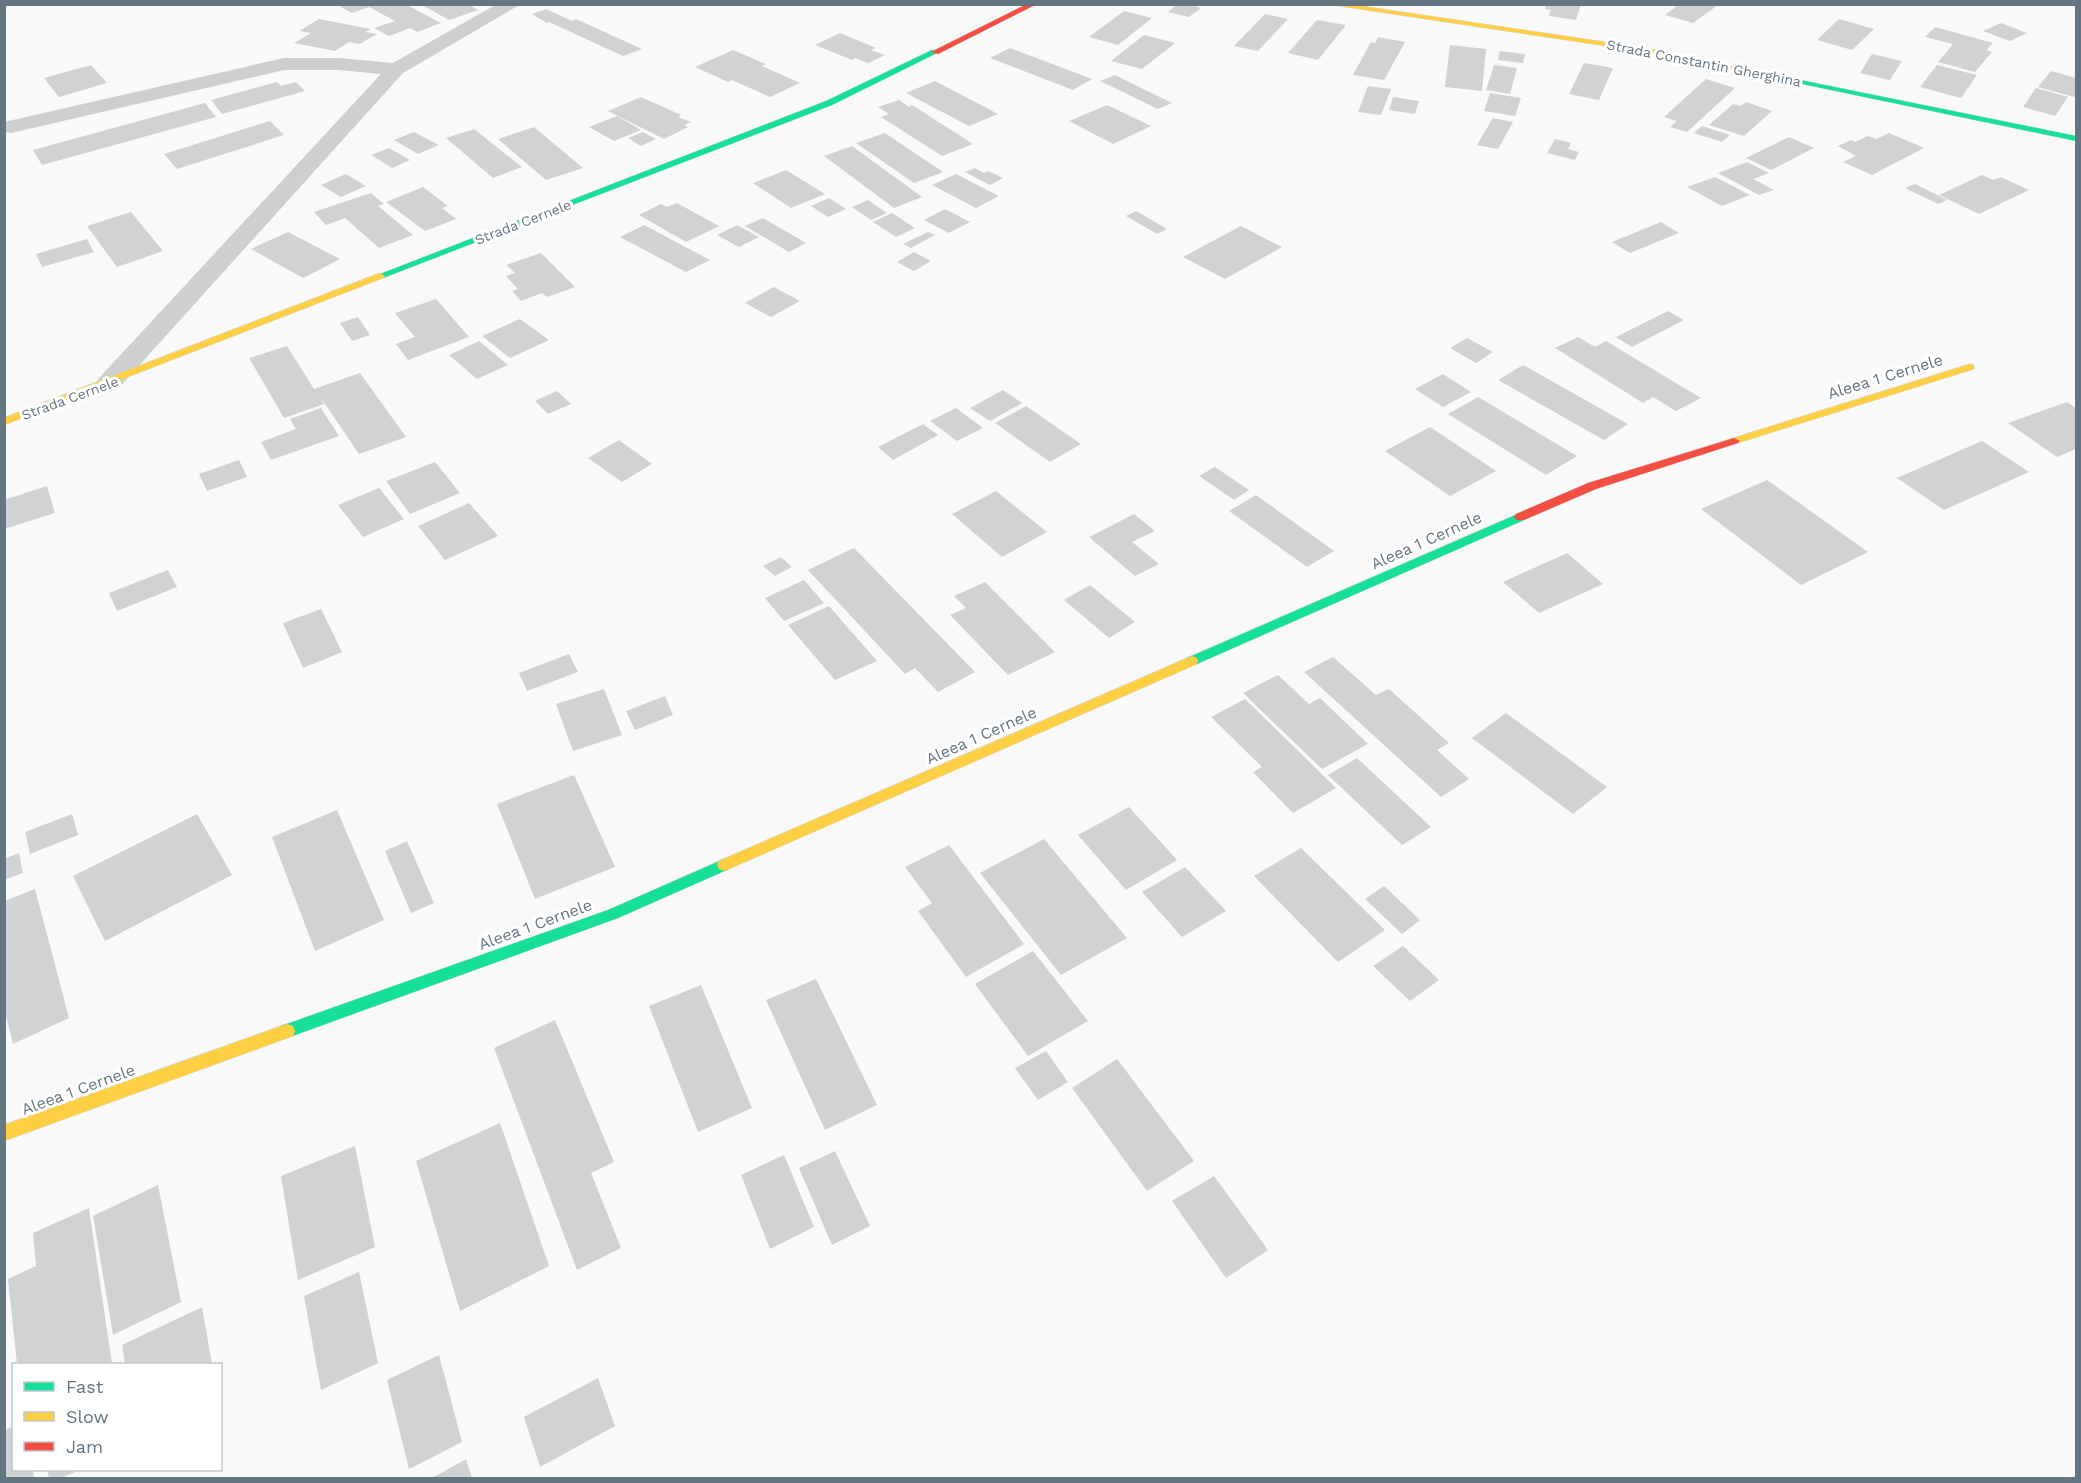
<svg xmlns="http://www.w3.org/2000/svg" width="2081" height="1483" font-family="'Work Sans',sans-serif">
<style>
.building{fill:#d0d2d3}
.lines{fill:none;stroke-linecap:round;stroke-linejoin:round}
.fast-casing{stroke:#d5d6d7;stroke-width:1}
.slow-casing{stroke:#d5d6d7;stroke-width:1}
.jam-casing{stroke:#d5d6d7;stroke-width:1}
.street{fill:#cecfd0;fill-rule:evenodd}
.fast{fill:#16e098;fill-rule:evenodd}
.slow{fill:#ffcf43;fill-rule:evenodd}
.jam{fill:#f24e42;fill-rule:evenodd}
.labels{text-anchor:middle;stroke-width:6;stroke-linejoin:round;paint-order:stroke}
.far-street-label{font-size:14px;fill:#657683;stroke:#fff}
.street-label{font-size:16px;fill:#657683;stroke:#fff}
</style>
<rect width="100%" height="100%" fill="#f9f9f9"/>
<g class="building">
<polygon points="336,4 405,4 441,23 417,32 410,28 389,36 374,28 395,21 369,7 352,13"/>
<polygon points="420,4 467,4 478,10 449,20"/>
<polygon points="1178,4 1189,4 1201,8 1189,17 1168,12"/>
<polygon points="1546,4 1581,4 1576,20 1549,16 1551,10 1545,9"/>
<polygon points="1678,5 1718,5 1693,23 1665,15"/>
<polygon points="546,9 572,21 576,19 642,49 623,56 549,22 547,23 532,14"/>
<polygon points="1124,11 1152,18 1118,45 1089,37"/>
<polygon points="1265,14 1288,19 1258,51 1234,46"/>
<polygon points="319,19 371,29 365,32 377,34 360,44 349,42 335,51 294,43 311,33 299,31"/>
<polygon points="1839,19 1874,29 1852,50 1817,40"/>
<polygon points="1317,20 1346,25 1318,60 1288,53"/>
<polygon points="2001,23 2027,33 2010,41 1983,31"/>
<polygon points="1935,27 1993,43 1986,50 1992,52 1975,72 1938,62 1953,44 1925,37"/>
<polygon points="840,33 876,48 871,50 885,55 868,63 855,58 852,60 815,45"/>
<polygon points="1144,35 1175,43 1142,69 1111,61"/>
<polygon points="1378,37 1405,42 1384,80 1353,75 1371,42 1375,43"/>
<polygon points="1450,45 1486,49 1482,91 1445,87"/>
<polygon points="1010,48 1092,79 1073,90 990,58"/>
<polygon points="733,50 766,64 762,66 800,83 770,97 732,80 728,82 695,67"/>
<polygon points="1500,51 1525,54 1523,63 1498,60"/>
<polygon points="1872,54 1902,61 1890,80 1860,73"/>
<polygon points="1584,63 1613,68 1599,100 1569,94"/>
<polygon points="91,65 107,83 59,97 44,78"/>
<polygon points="1494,65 1517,68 1510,94 1486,90"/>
<polygon points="1937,65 1977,75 1961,98 1920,87"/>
<polygon points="2051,71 2076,78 2076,94 2074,97 2038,87"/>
<polygon points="1115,75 1172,103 1158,109 1100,81"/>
<polygon points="1706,79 1735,88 1687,132 1670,127 1677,121 1664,117"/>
<polygon points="935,81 998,114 969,126 906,93"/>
<polygon points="277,82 281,86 296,82 305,91 222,114 211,100"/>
<polygon points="1368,86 1391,89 1381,115 1358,112"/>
<polygon points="2036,88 2068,97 2055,116 2023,107"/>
<polygon points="1490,93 1521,98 1515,116 1484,111"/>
<polygon points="641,97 681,115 678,117 691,122 684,125 688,127 664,139 608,111"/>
<polygon points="1393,97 1419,101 1415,114 1389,110"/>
<polygon points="899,100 909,107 912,105 973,144 942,156 881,117 889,114 878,107"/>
<polygon points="1746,102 1772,111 1744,136 1709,125 1733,104 1741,106"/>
<polygon points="205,103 216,117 42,165 33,150"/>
<polygon points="1107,105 1151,126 1113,144 1069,121"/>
<polygon points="617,116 641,130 614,141 589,127"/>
<polygon points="1493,118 1513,122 1498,149 1477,145"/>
<polygon points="270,121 284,135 177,169 164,154"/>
<polygon points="1702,126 1730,135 1722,142 1694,133"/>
<polygon points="534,127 583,168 546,180 498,139"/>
<polygon points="474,129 522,167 493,178 446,138"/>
<polygon points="414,132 439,145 418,154 394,140"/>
<polygon points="643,132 656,139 641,146 628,138"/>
<polygon points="885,133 943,172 914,183 856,143"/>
<polygon points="1889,133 1924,148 1872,175 1843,162 1856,156 1838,146 1851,140 1855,142 1868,136 1876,139"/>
<polygon points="1789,137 1814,148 1771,170 1746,158"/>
<polygon points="1555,139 1571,143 1568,149 1579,152 1575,160 1547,153"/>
<polygon points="852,146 922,197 894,208 824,156"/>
<polygon points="389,148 410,160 392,168 371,155"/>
<polygon points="1747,162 1769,173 1753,179 1774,190 1759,195 1718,173"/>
<polygon points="975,168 984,173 988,171 1003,178 990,185 965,172"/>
<polygon points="786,170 825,194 791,208 753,183"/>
<polygon points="346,174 366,186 341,197 321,185"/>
<polygon points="956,174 999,196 976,208 932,185"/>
<polygon points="1982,175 1993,180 2001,177 2029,190 1979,214 1939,195"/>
<polygon points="1715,177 1750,195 1722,206 1687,187"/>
<polygon points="1915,184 1947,200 1938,204 1905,188"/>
<polygon points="423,187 448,206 442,208 456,219 425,231 386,202"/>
<polygon points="371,193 384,204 378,206 413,235 379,248 345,218 326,225 314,212"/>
<polygon points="829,198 846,209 828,217 811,206"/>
<polygon points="868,200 887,213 871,220 852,207"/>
<polygon points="677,203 719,226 686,242 639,215 661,204 667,207"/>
<polygon points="945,209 970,222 949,233 924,220"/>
<polygon points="1136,211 1167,229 1157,234 1126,216"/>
<polygon points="131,212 163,251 117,267 87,226"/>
<polygon points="892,213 915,228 896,237 873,222"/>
<polygon points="763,218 806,243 789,252 745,226"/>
<polygon points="1661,222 1679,233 1630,253 1612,242"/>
<polygon points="644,225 710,260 686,272 620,237"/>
<polygon points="737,225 759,237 739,247 717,235"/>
<polygon points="1241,226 1282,247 1225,279 1183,257"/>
<polygon points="288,232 340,259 303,278 251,249"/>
<polygon points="928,232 935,235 911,248 903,244"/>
<polygon points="87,239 94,252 42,267 36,254"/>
<polygon points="914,252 931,261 914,271 897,262"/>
<polygon points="541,253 575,287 547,297 542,293 521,301 512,291 518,289 506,276 515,273 506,265"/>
<polygon points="774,287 800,301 771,317 745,303"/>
<polygon points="436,299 469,337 408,360 396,344 415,337 395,313"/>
<polygon points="1668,311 1684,320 1632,347 1616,337"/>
<polygon points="358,317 370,335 352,341 340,323"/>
<polygon points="520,319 549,340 510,358 482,336"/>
<polygon points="1578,337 1595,347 1606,341 1701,398 1676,411 1653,397 1643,403 1555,348"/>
<polygon points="1467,338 1493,352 1476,363 1450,348"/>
<polygon points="479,341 508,365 477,379 449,355"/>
<polygon points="287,346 314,389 360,373 406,437 359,454 321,398 324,404 284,418 249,358"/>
<polygon points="1523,365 1628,424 1604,440 1498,380"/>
<polygon points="1443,374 1471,392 1443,407 1415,389"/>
<polygon points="1003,390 1022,403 990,421 970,408"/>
<polygon points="557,391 571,404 548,414 535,401"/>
<polygon points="1478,397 1577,456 1546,475 1448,414"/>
<polygon points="2067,402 2076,408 2076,449 2057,457 2008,423"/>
<polygon points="1026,406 1081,444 1050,462 995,423"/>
<polygon points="321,408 339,436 271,460 261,442 296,429 290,419"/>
<polygon points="956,408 983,428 957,441 930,421"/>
<polygon points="923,424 938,435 893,460 878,447"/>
<polygon points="1430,427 1496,471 1450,496 1385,451"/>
<polygon points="619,440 652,464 622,482 588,458"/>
<polygon points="1982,441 2029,472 1944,510 1897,478"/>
<polygon points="239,460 247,477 207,491 199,474"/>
<polygon points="435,462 460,493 410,514 386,481"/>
<polygon points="1215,467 1249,490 1234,500 1199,476"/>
<polygon points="1767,480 1868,552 1801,585 1701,509"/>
<polygon points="47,486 55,513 4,529 4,500"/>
<polygon points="379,488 404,519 363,537 338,505"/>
<polygon points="996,491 1047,532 1002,557 952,514"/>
<polygon points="1256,495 1334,551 1307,567 1229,511"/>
<polygon points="469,503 498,536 445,560 418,526"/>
<polygon points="1134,514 1155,531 1132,542 1159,564 1135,576 1089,537"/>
<polygon points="854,548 975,672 938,692 915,668 905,674 808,570"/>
<polygon points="1567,553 1603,584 1539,613 1503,582"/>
<polygon points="781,557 792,567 775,576 763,566"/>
<polygon points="168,570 177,587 117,611 109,593"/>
<polygon points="804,580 824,603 784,621 765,598"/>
<polygon points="985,582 1055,652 1008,675 950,615 966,608 954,596"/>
<polygon points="1090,585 1135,622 1109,638 1064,600"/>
<polygon points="829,606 877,661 835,680 788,625"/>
<polygon points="321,609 342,652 303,668 283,623"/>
<polygon points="569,654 578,672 527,691 519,673"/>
<polygon points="1333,657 1376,695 1389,689 1449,743 1437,750 1469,779 1441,797 1304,672"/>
<polygon points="1278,675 1309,704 1320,698 1368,744 1322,769 1243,693"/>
<polygon points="604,689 622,735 573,751 556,704"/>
<polygon points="665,696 673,715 635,730 626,711"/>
<polygon points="1245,699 1336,788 1293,813 1253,772 1262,767 1211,717"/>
<polygon points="1506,713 1607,787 1573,814 1472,738"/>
<polygon points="1357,758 1431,827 1402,845 1328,775"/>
<polygon points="574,775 615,867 535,899 497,804"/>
<polygon points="1129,807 1177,860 1126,890 1078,835"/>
<polygon points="337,810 384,920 315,951 272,837"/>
<polygon points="72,814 78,835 30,854 25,832"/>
<polygon points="197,814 232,875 105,941 73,876"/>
<polygon points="1044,839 1127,938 1061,975 980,873"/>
<polygon points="407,841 434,903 411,913 385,851"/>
<polygon points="949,845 1024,944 966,977 918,911 932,903 905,867"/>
<polygon points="1301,848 1385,930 1338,962 1254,876"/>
<polygon points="19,853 23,873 4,880 4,859"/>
<polygon points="1185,867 1226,911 1182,937 1142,892"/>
<polygon points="1384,886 1420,920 1402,934 1365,899"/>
<polygon points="35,889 69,1018 13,1044 4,1008 4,901"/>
<polygon points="1403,946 1439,980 1410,1001 1373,966"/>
<polygon points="1033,951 1088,1021 1028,1056 975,984"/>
<polygon points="816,979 877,1105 825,1130 766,1000"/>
<polygon points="701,985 752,1108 698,1132 649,1006"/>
<polygon points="555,1020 614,1162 591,1173 621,1248 577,1270 494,1048"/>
<polygon points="1046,1051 1068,1082 1038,1100 1015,1068"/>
<polygon points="1117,1059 1194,1161 1147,1191 1072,1088"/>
<polygon points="500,1123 549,1266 460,1311 416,1161"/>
<polygon points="355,1146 375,1247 298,1280 281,1176"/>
<polygon points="835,1151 870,1226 832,1245 799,1168"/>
<polygon points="784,1155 814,1227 770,1249 741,1175"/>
<polygon points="1214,1176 1268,1250 1226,1278 1172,1201"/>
<polygon points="158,1185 181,1302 113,1335 93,1216"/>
<polygon points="89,1208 112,1364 17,1364 8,1279 36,1266 33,1233"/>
<polygon points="359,1272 378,1363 321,1390 304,1296"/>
<polygon points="202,1307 212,1364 125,1364 122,1345"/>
<polygon points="439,1355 462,1442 409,1469 387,1380"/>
<polygon points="598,1378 615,1426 540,1467 524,1417"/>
<polygon points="14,1426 14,1470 33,1470 34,1478 4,1478 4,1430"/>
<polygon points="466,1459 472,1478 432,1478"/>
<polygon points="47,1470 79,1470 62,1478 49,1478"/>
</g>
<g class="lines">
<defs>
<g id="fast">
<polygon points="932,50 939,52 832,105 383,278 375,276 826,101"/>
<polygon points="1761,72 2076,136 2076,141 1764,76 1760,74"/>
<polygon points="1520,513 1526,517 1524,520 1197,664 1187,664 1186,661 1187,658"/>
<polygon points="724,859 729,861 731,865 729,869 618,918 287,1038 281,1036 279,1031 281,1026 608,910"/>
</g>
<g id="slow">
<polygon points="1326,4 1348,4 1646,48 1768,74 1764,76 1646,52"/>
<polygon points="380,273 385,276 383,278 4,425 4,418"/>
<polygon points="1970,364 1974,365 1974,369 1738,443 1730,443 1728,441 1730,439"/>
<polygon points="1192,656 1197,658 1198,661 1197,664 729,869 724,871 719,869 717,865 719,861"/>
<polygon points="287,1024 293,1026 295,1031 293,1036 4,1141 4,1125"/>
</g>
<g id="jam">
<polygon points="1027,4 1037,4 938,54 931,52"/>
<polygon points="1734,438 1740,441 1738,443 1596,489 1524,520 1516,520 1514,517 1516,514 1588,483"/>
</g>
</defs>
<use href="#fast" class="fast-casing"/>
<use href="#slow" class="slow-casing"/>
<use href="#jam" class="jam-casing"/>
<polygon class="street" points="497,4 521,4 403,73 117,390 108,392 99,390 95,384 99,378 381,74 339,70 284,70 11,133 4,132 4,122 284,58 339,58 393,63"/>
<use href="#fast" class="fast"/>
<use href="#slow" class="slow"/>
<use href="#jam" class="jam"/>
</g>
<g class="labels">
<g class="far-street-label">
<text transform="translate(1704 63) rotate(11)" y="5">Strada Constantin Gherghina</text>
<text transform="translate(523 222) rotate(-21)" y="5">Strada Cernele</text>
<text transform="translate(70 398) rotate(-20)" y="5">Strada Cernele</text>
</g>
<g class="street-label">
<text transform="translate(1885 376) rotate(-17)" y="6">Aleea 1 Cernele</text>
<text transform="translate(1426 540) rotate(-24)" y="6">Aleea 1 Cernele</text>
<text transform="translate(981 735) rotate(-24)" y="6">Aleea 1 Cernele</text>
<text transform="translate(535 924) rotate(-20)" y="6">Aleea 1 Cernele</text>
<text transform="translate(78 1089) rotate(-20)" y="6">Aleea 1 Cernele</text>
</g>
</g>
<rect width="2081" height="1483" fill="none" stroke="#657683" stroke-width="12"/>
<rect x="12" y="1363" width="210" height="108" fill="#ffffff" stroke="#c1c8cd" stroke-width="1.5"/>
<rect x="24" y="1382" width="30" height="9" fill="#16e098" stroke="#c1c8cd" stroke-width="1.5"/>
<text x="66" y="1393" font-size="18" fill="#657683">Fast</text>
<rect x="24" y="1412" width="30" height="9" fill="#ffcf43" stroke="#c1c8cd" stroke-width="1.5"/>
<text x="66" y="1423" font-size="18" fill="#657683">Slow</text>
<rect x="24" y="1442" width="30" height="9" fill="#f24e42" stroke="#c1c8cd" stroke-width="1.5"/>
<text x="66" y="1453" font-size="18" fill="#657683">Jam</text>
</svg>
